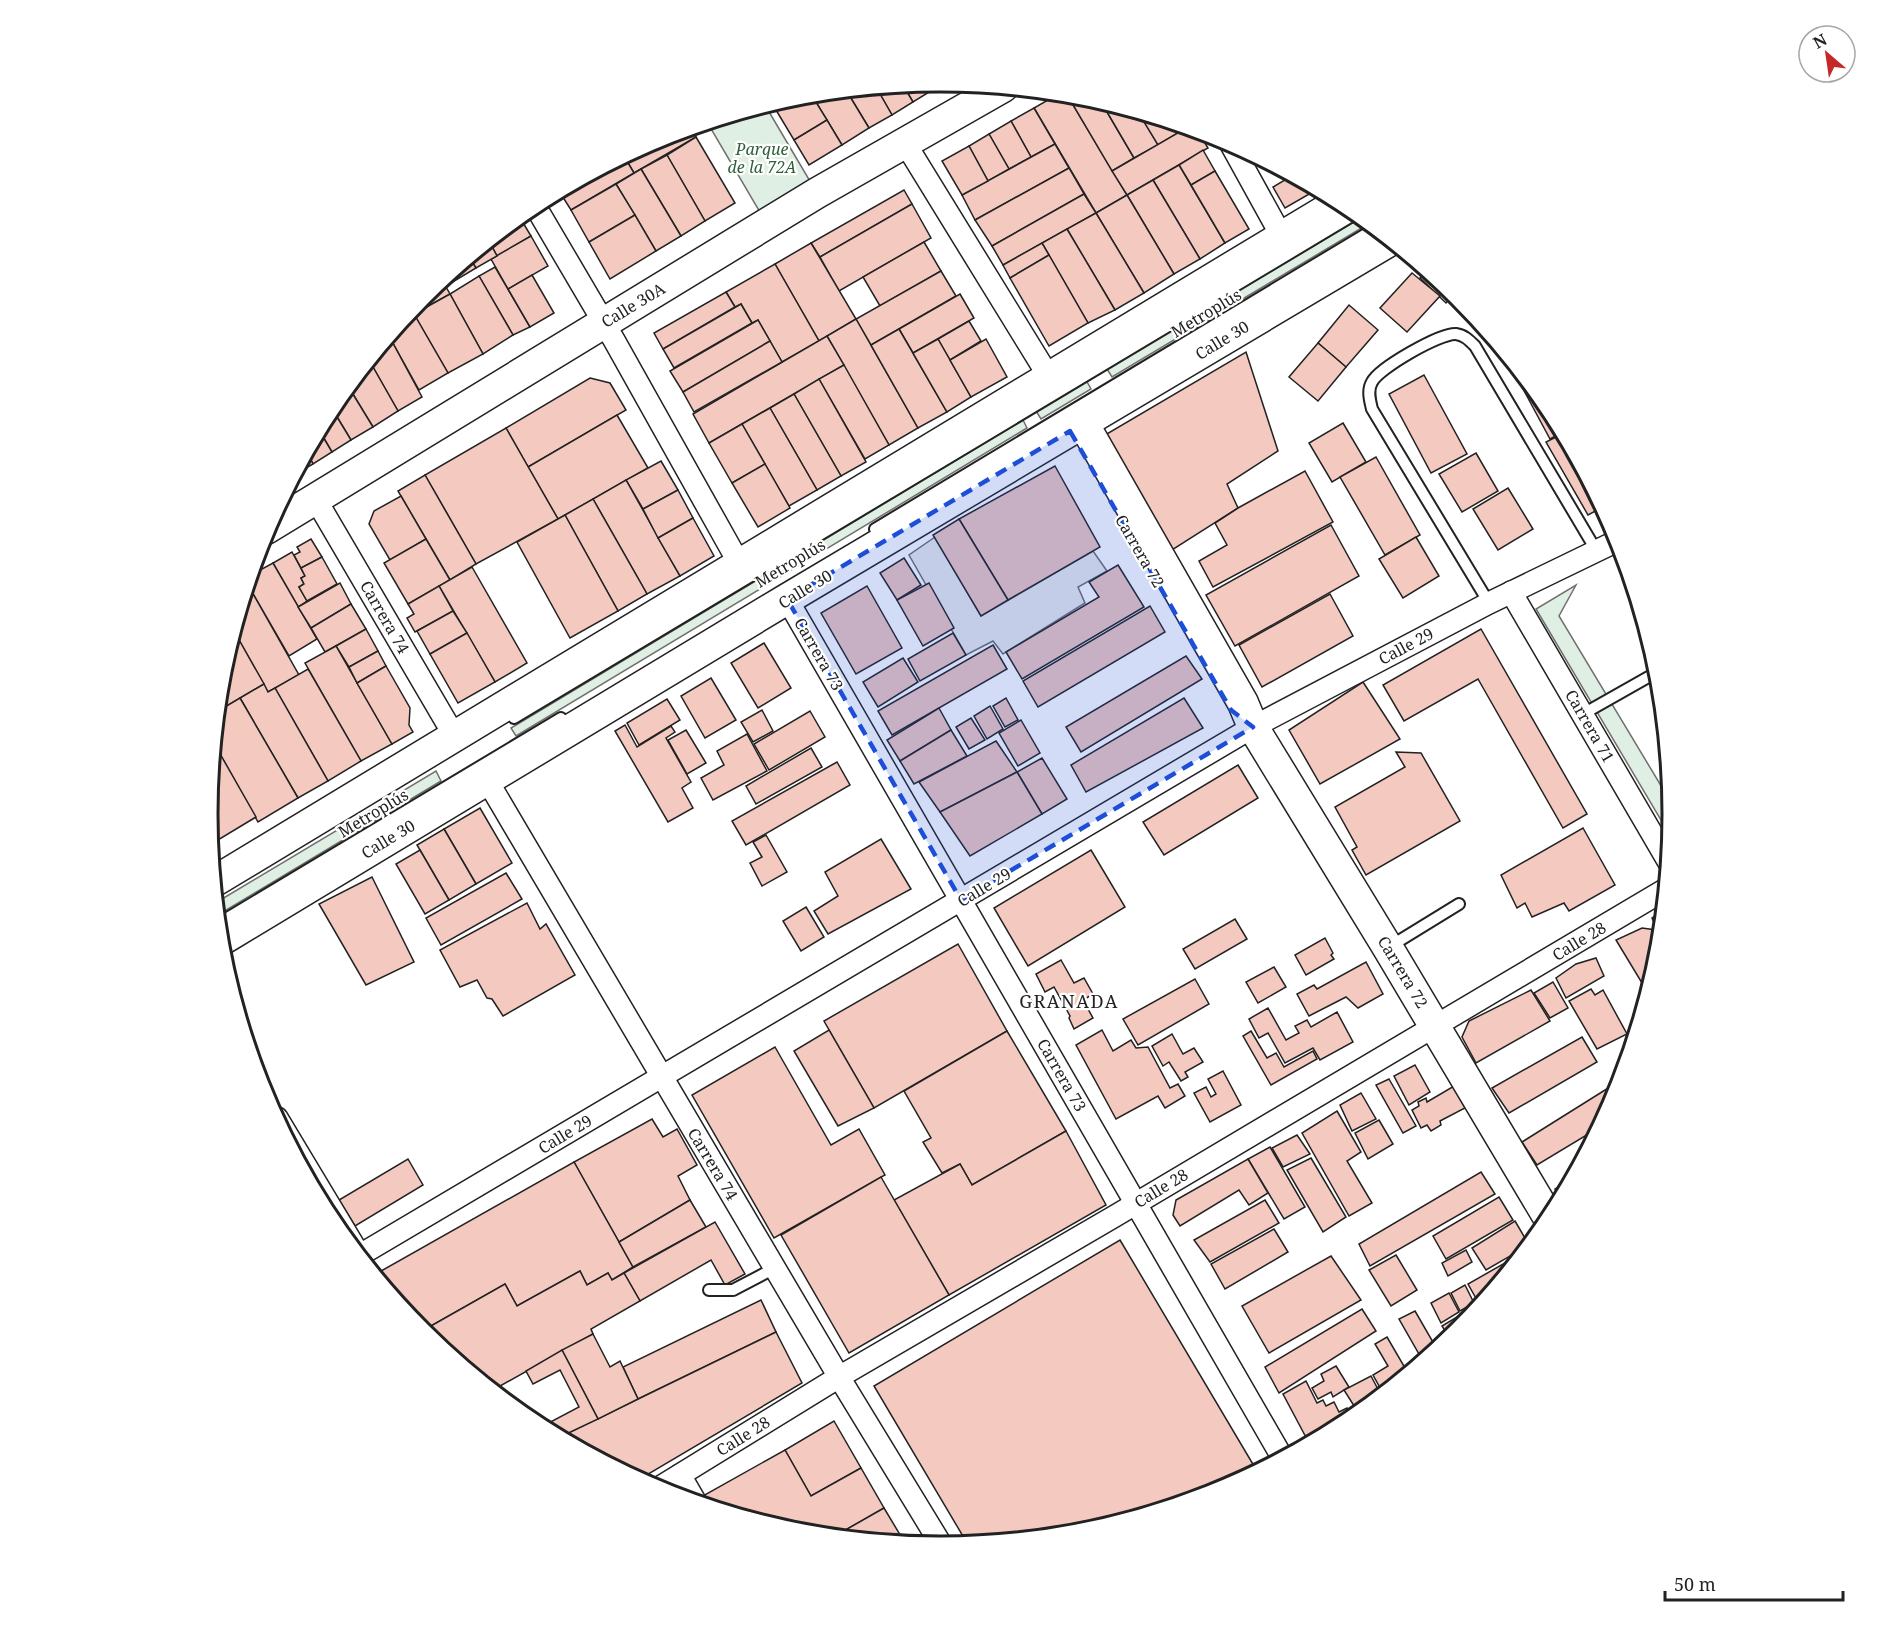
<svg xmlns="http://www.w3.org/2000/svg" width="1881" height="1627" font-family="'Noto Serif',serif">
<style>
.green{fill:#e0efe3;stroke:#6f6f6f;stroke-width:1.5}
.parking{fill:#ededed;stroke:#6f6f6f;stroke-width:1.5}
.building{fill:#f3c9c0;stroke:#222;stroke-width:1.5}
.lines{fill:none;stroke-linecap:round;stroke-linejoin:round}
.lane-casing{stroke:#222;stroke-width:14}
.street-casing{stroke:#222;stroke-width:24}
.secondary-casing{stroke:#222;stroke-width:33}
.lane{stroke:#fff;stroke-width:10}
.street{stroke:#fff;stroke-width:21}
.secondary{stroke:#fff;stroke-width:30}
.marked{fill:#1d4ed8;fill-opacity:0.2;stroke:#1d4ed8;stroke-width:4.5;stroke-dasharray:12 8;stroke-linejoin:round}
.labels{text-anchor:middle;stroke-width:4.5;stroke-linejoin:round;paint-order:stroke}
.park-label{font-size:16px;font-style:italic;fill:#2f5e38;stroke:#fff}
.street-label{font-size:16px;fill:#222;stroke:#fff}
.neighbourhood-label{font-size:18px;letter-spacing:1.5px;fill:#222;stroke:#fff}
.rim{fill:none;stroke:#222;stroke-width:3}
</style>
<rect width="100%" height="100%" fill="#fff"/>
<g class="green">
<polygon points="765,105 817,193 767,224 707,122"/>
<polygon points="1362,217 1370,223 1112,377 1107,369"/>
<polygon points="1086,380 1091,389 1041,419 1036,411"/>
<polygon points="1023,420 1027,428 516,736 511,728"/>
<polygon points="1576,585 1559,616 1672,804 1671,837 1536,609"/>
<polygon points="436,771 441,781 218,915 217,902"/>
</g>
<polygon class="parking" points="935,537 981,616 1093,551 1107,571 1078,587 1085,603 1003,654 993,641 966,655 909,555"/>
<g class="building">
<polygon points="936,81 939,86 913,102 903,85"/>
<polygon points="903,85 913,102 892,115 876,87"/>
<polygon points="876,87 892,115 869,128 846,90"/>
<polygon points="846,90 869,128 842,145 811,94"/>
<polygon points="1060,93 1066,93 1127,195 1096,213 1034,108"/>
<polygon points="1066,93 1084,95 1100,100 1134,158 1112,171"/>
<polygon points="811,94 827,120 794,140 773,105 798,95"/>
<polygon points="1100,100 1139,112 1158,145 1134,158"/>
<polygon points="1034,108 1055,144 1031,157 1011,121"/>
<polygon points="1154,116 1188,127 1158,145 1144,122"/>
<polygon points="827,120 842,145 809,165 794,140"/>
<polygon points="1011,121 1031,157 1009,169 989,134"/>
<polygon points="1188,127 1197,130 1208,148 1127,195 1112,171"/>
<polygon points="690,128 696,137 634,173 624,156 661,137"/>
<polygon points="989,134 1009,169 988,181 969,146"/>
<polygon points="696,137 735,203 705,221 667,155"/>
<polygon points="1055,144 1069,168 975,220 962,195"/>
<polygon points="969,146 988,181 962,195 942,161"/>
<polygon points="1203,150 1215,171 1191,185 1179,165"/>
<polygon points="667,155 705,221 681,236 641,169"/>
<polygon points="624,156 634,173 571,210 559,191"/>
<polygon points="1179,165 1225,243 1200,259 1153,180"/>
<polygon points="1069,168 1084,194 992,246 975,220"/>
<polygon points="641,169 681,236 656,251 616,184"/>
<polygon points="1215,171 1249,229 1225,243 1191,185"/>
<polygon points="1293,175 1318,189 1285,208 1273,187"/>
<polygon points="1153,180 1200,259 1174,274 1127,195"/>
<polygon points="616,184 635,215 589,242 571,210"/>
<polygon points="904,190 912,204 820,257 811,243"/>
<polygon points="1084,194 1096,213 1003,265 992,246"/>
<polygon points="1127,195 1174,274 1144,293 1096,213"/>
<polygon points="912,204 931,238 839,291 820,257"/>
<polygon points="1096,213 1144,293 1115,310 1067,229"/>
<polygon points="635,215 656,251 610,279 589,242"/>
<polygon points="519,216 531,236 497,256 489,241"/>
<polygon points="1067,229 1115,310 1088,323 1042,243"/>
<polygon points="531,236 548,266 508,289 491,259"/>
<polygon points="489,241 497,256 476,268 469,257"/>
<polygon points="924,242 941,271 880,306 863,277"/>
<polygon points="811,243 856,319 819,341 775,264"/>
<polygon points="1042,243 1049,255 1010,278 1003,265"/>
<polygon points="1049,255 1088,323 1049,346 1010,278"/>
<polygon points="469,257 476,268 446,286 442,280"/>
<polygon points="775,264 819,341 782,362 758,320 752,323 741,304 735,307 726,292"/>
<polygon points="495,267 530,327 513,335 479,276"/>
<polygon points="1427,270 1455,293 1446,303 1420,278"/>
<polygon points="941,271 956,296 871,345 856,319"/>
<polygon points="1412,273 1440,296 1407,332 1380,308"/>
<polygon points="532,275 554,313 530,327 508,289"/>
<polygon points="479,276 513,335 483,354 450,294"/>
<polygon points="442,280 450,294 414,314 411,309 423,295"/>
<polygon points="726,292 735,307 663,349 654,333"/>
<polygon points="450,294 483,354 448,373 414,314"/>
<polygon points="960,294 974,318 913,353 899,329"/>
<polygon points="741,304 752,323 674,368 663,349"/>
<polygon points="1349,305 1378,330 1346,367 1318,343"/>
<polygon points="414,314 448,373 419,390 389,336 402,321"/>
<polygon points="856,319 918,428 889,445 827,336"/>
<polygon points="758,320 770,341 683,392 670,371"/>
<polygon points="969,321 981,341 950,360 938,339"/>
<polygon points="899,329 947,412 918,428 871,345"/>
<polygon points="389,336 422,397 398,411 369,360"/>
<polygon points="827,336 844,365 709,443 693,414"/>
<polygon points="938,339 971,397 947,412 913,353"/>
<polygon points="986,339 1007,377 971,397 950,360"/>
<polygon points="770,341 782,362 694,412 683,392"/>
<polygon points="1318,343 1346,367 1318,401 1289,377"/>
<polygon points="1246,352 1278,451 1227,484 1238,508 1172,550 1105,435"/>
<polygon points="369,360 398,411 373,427 348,386"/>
<polygon points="1511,360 1550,407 1563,432 1550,439 1508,361"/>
<polygon points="844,365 889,445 865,459 819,379"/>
<polygon points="1424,375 1467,454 1431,473 1389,394"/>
<polygon points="590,378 610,383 626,410 528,467 506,428"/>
<polygon points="819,379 866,462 841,476 794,394"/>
<polygon points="348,386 373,427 351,440 331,407"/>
<polygon points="794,394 841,476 817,490 770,408"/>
<polygon points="331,407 351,440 332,452 319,430"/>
<polygon points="770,408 817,490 789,506 742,424"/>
<polygon points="617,415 648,468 558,519 528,467"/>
<polygon points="1343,423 1366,462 1332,482 1309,443"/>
<polygon points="742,424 765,464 732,483 709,443"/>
<polygon points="506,428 558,519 476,564 425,475"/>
<polygon points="319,430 332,452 313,464 307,452"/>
<polygon points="1564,433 1603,507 1588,515 1546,442"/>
<polygon points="307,452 313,464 296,474"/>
<polygon points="1476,453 1498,491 1462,512 1439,474"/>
<polygon points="1376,457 1420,535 1385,555 1340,477"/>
<polygon points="661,461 678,490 643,509 626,480"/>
<polygon points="765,464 790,508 758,527 732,483"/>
<polygon points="1055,466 1100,547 1008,600 959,519"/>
<polygon points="1305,471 1333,522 1213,587 1199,561 1227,545 1215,523 1238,508"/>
<polygon points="425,475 476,564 450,580 398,491"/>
<polygon points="626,480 680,576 647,594 593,499"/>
<polygon points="1508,488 1533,529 1498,550 1473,509"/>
<polygon points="678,490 693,518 658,538 643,509"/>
<polygon points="401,496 426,539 390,560 369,524 374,511"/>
<polygon points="593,499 647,594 618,611 565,515"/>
<polygon points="565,515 618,611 570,638 517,542"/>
<polygon points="693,518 714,556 680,576 658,538"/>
<polygon points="959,519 1008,600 981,616 933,535"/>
<polygon points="1331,525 1359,576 1235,646 1206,595"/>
<polygon points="1416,537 1439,576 1403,598 1379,559"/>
<polygon points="311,539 322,557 301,568 294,555 300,552 297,547"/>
<polygon points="426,539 450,580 408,604 384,563"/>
<polygon points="292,552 305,576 301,578 304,584 299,587 307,601 298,607 273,563"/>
<polygon points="322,557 337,584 307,601 299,587 304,584 301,578 305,576 301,568"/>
<polygon points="904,558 921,585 897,600 880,573"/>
<polygon points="273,563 317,639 289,656 248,585 251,575"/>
<polygon points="1118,565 1144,607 1022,679 1006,652 1099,597 1089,582"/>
<polygon points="472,567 527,663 495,682 439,586"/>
<polygon points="340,583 351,604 311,628 298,607"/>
<polygon points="929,583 954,628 923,646 897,600"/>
<polygon points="248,585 299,675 268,692 234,631"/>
<polygon points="439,586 453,611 415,632 407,618 414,614 408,604"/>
<polygon points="867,586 902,648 856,674 821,613"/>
<polygon points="1330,594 1353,636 1262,687 1239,645"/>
<polygon points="351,604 366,629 325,652 311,628"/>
<polygon points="1150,606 1165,632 1038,707 1023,681"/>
<polygon points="453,611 467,633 430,654 417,631"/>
<polygon points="366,629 378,651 349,667 336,646"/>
<polygon points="1481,629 1587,814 1563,828 1478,679 1404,721 1383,685"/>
<polygon points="234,631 264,684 225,707 219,697 222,670"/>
<polygon points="467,633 495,682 458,703 430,654"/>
<polygon points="953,633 966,655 920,681 908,659"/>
<polygon points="764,643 791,688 758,708 731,663"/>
<polygon points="993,645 1007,669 892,735 878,711"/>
<polygon points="336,646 392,744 361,761 305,663"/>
<polygon points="378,651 386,666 357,683 349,667"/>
<polygon points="1186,656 1202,679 1081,752 1066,727"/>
<polygon points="903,658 918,682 878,707 863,682"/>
<polygon points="386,666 410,708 409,725 413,732 392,744 357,683"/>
<polygon points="308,669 361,761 328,781 275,688"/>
<polygon points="711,678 736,720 705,738 681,696"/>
<polygon points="1363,682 1400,739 1320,784 1289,730"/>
<polygon points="264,684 268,692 275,688 328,781 298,798 240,698"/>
<polygon points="240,698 298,798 258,822 215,745 218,711"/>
<polygon points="1006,698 1018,720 1005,727 993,706"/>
<polygon points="1184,698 1203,728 1086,792 1071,765"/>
<polygon points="667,699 680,720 639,745 627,723"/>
<polygon points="990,706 1003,729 987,739 974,716"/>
<polygon points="939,708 951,730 900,761 887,740"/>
<polygon points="762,710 773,731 753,742 741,722"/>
<polygon points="810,711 825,737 769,770 754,744"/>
<polygon points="971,718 985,740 969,749 956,727"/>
<polygon points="1021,720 1040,753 1018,766 999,733"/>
<polygon points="625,725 637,747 671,726 675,732 666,738 691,782 682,788 693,808 668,822 615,731"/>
<polygon points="686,730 706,763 687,774 668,740"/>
<polygon points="951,730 967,756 914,784 900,761"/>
<polygon points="747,734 767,771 713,800 701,778 724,765 717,751"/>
<polygon points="996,741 1017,772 940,812 919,782"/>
<polygon points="215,745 256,817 213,843 210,838 208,813"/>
<polygon points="811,748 822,767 756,804 746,786"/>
<polygon points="1396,752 1421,753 1460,821 1366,875 1352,850 1357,847 1335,807 1405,767"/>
<polygon points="1042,758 1067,799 1042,814 1017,772"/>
<polygon points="837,762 850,785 746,845 732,821"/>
<polygon points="1238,765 1258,798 1164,855 1143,822"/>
<polygon points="1017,772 1042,814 970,856 940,812"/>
<polygon points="480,808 512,863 476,884 444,829"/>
<polygon points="1583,828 1615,885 1569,911 1564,903 1532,917 1525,903 1517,908 1501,875"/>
<polygon points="444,829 476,884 449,900 417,845"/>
<polygon points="766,835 787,872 762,886 750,863 762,857 753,842"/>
<polygon points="881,839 911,889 828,934 814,911 838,896 825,872"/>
<polygon points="420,850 449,900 425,914 396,864"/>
<polygon points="1091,850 1125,907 1028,966 994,908"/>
<polygon points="506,873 522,899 441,945 426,918"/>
<polygon points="372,877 414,962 366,985 319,904"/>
<polygon points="527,903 540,929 546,924 575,975 503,1016 492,999 487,998 477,980 460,987 440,950"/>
<polygon points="806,907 824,937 801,951 783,921"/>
<polygon points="1663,910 1659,957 1648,993 1616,940 1642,928 1657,930 1652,918"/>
<polygon points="1235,919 1247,939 1195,969 1183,949"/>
<polygon points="1325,938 1333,953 1331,955 1334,959 1306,975 1295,955"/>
<polygon points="958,944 1007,1031 874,1108 824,1021"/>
<polygon points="1596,958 1604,976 1566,998 1556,978 1576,964"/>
<polygon points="1061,960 1074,983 1084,978 1093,994 1083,1000 1093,1018 1074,1029 1069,1018 1070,1016 1054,987 1045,992 1036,974"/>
<polygon points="1366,962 1383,994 1358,1008 1346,997 1309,1016 1297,994 1314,985 1317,989"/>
<polygon points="1274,967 1286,987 1258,1003 1246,982"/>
<polygon points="1195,979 1209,1004 1138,1045 1123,1019"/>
<polygon points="1553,982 1568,1008 1550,1018 1534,993"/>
<polygon points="1591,989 1595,995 1603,990 1627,1034 1597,1049 1569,1001"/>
<polygon points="1531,990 1550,1021 1476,1063 1462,1037 1469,1021"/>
<polygon points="1268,1008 1286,1040 1299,1033 1295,1026 1307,1020 1311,1027 1337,1012 1353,1042 1320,1060 1313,1048 1285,1063 1268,1033 1259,1038 1249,1019"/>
<polygon points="829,1030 874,1108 838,1126 794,1051"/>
<polygon points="1102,1030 1113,1051 1131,1040 1136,1048 1148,1047 1170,1088 1178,1084 1185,1096 1165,1108 1158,1096 1116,1119 1076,1045"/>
<polygon points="1007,1031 1066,1131 972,1185 960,1164 942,1173 923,1142 931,1138 904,1091"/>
<polygon points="1251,1031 1267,1058 1276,1053 1284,1067 1313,1051 1317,1059 1271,1085 1243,1036"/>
<polygon points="1172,1034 1183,1054 1194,1048 1203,1062 1185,1072 1188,1077 1181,1081 1169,1062 1163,1066 1152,1046"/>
<polygon points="1582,1037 1597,1062 1509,1113 1492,1088"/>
<polygon points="775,1047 831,1145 859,1129 885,1175 774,1238 692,1095"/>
<polygon points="1415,1065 1430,1092 1409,1105 1394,1076"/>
<polygon points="1223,1071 1241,1105 1210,1122 1194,1093 1206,1087 1211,1097 1216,1094 1208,1079"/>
<polygon points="1389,1079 1416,1126 1403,1133 1376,1085"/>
<polygon points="1621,1080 1617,1094 1600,1127 1537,1165 1522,1142"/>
<polygon points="1454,1086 1465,1108 1440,1121 1441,1125 1431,1131 1427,1125 1421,1128 1412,1110 1419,1106 1418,1102 1426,1098 1427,1102"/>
<polygon points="1361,1093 1376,1119 1352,1131 1340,1105"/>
<polygon points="1337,1111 1361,1152 1347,1161 1372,1203 1349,1216 1302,1133"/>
<polygon points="652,1119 663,1137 677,1129 697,1165 678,1176 690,1200 619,1242 574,1162"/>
<polygon points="1379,1120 1393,1144 1368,1159 1355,1133"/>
<polygon points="1066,1131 1106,1205 949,1295 894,1200 960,1164 972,1185"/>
<polygon points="1297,1135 1310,1154 1283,1167 1272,1148"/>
<polygon points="1270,1147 1305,1207 1284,1219 1248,1159"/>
<polygon points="1311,1158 1346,1217 1323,1232 1287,1170"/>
<polygon points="408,1159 423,1185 355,1226 339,1200"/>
<polygon points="1248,1159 1268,1193 1249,1205 1239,1190 1180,1226 1173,1215 1176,1200"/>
<polygon points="574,1162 633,1267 612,1280 608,1273 587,1285 580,1271 517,1306 505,1284 422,1331 400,1304 381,1271"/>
<polygon points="1481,1172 1495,1194 1370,1266 1359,1244"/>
<polygon points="881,1177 949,1295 849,1353 781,1235"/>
<polygon points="1571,1180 1561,1199 1555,1189"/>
<polygon points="1499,1197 1513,1220 1446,1259 1433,1236"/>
<polygon points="690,1200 706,1227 633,1267 619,1242"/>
<polygon points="1265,1200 1279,1223 1210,1262 1194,1240"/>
<polygon points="1515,1221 1529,1245 1486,1270 1472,1248"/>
<polygon points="715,1222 745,1274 725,1285 711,1260 640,1301 624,1273"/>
<polygon points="1274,1229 1288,1252 1225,1289 1211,1264"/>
<polygon points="1120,1240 1257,1471 1220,1490 1083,1532 967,1543 874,1386"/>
<polygon points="1466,1250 1472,1262 1448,1276 1442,1263"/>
<polygon points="1396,1255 1417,1290 1391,1306 1369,1270"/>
<polygon points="1519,1255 1520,1257 1490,1293 1477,1300 1468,1284"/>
<polygon points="1331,1256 1361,1300 1269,1353 1242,1306"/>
<polygon points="580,1271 587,1285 608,1273 612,1280 624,1273 640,1301 591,1329 593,1334 493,1390 422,1331 505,1284 517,1306"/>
<polygon points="1465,1285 1474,1303 1460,1311 1451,1293"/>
<polygon points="1449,1293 1459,1312 1441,1323 1431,1303"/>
<polygon points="761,1300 776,1332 638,1399 623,1367"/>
<polygon points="1362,1309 1376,1331 1279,1393 1265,1367"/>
<polygon points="1415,1311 1437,1349 1423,1361 1399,1319"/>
<polygon points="1460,1315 1464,1324 1450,1339 1442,1326"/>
<polygon points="776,1332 802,1383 640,1479 560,1437"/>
<polygon points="593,1334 610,1367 620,1361 638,1399 598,1419 562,1350"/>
<polygon points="1387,1337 1408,1373 1383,1393 1373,1375 1388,1366 1375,1344"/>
<polygon points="562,1350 598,1419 560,1437 541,1427 579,1407 560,1370 533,1384 526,1371"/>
<polygon points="1336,1366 1349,1387 1333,1397 1331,1392 1318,1399 1312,1388 1324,1381 1321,1374"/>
<polygon points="1371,1376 1381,1395 1367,1407 1366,1404 1356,1409 1344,1390"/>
<polygon points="1306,1381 1317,1403 1323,1400 1326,1406 1334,1402 1339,1412 1347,1408 1353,1418 1309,1443 1283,1394"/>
<polygon points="834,1421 861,1468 811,1496 785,1450"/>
<polygon points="785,1450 811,1496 861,1468 884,1508 835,1536 797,1532 704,1504 701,1497"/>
<polygon points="884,1508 905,1543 835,1536"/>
</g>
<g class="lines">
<defs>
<g id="lane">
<polyline points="875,529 1376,228"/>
<path d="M1489 603 1372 409C1370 401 1367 390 1372 382 1379 368 1440 333 1456 334 1464 335 1469 340 1475 346L1596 550"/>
<polyline points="1583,714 1659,671"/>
<polyline points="514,718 1357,213"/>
<polyline points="219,923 561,718"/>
<polyline points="1389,947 1459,904"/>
<polyline points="709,1290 733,1290 775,1268"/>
</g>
<g id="street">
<polyline points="1229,141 1282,237"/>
<polyline points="905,143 1049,377"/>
<polyline points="534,204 614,340 740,565"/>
<polyline points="315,498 455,737"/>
<polyline points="1511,592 1668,861"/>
<polyline points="787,599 1282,1457"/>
<polyline points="487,780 839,1377 942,1546"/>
<polyline points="277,1118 360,1256"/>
<polyline points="360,1255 1253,727 1489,603 1619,540"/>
<polyline points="680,1475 695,1501"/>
<polyline points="657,1489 839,1377 1115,1216 1666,889"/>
</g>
<g id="secondary">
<polyline points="1083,423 1243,703 1253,727 1388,948 1550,1220"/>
<polyline points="266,529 817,193 1003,87"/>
<polyline points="215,881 1341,201"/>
<polyline points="220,941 787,599 1391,240"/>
</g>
</defs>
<use href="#lane" class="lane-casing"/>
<use href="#street" class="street-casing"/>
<use href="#secondary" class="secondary-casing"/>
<use href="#lane" class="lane"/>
<use href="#street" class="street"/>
<use href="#secondary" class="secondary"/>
</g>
<path class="marked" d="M1070 431 1231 710 1253 727 961 900 787 599Z"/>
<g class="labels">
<g class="park-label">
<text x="762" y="155">Parque<tspan x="762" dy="18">de la 72A</tspan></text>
</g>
<g class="street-label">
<text transform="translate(633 305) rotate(-31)" y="6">Calle 30A</text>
<text transform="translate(1206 313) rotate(-31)" y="6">Metroplús</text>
<text transform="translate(1222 340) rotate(-31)" y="6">Calle 30</text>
<text transform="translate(1140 551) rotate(60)" y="6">Carrera 72</text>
<text transform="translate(790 563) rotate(-31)" y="6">Metroplús</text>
<text transform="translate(805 589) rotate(-31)" y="6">Calle 30</text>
<text transform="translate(385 617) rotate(60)" y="6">Carrera 74</text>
<text transform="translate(1406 646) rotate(-28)" y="6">Calle 29</text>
<text transform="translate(819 654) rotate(60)" y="6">Carrera 73</text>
<text transform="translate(1590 726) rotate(60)" y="6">Carrera 71</text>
<text transform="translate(373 813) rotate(-31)" y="6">Metroplús</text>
<text transform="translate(388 839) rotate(-31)" y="6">Calle 30</text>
<text transform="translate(984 887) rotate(-31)" y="6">Calle 29</text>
<text transform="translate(1579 941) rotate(-31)" y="6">Calle 28</text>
<text transform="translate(1403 972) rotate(59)" y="6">Carrera 72</text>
<text transform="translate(1062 1075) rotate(60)" y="6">Carrera 73</text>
<text transform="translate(565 1134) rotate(-31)" y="6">Calle 29</text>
<text transform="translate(713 1164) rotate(59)" y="6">Carrera 74</text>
<text transform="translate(1161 1188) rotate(-31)" y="6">Calle 28</text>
<text transform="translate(743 1436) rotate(-32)" y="6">Calle 28</text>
</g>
<g class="neighbourhood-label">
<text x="1069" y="1008">GRANADA</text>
</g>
</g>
<path d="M0 0H1881V1627H0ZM218 814a722 722 0 1 1 1444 0a722 722 0 1 1-1444 0Z" fill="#fff" fill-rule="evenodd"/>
<path class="rim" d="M218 814a722 722 0 1 1 1444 0a722 722 0 1 1-1444 0Z"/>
<g transform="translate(1827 54) rotate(331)"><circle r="28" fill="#ffffff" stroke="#a7a7a7" stroke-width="1.5"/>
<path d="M0-4.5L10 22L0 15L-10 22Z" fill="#c62828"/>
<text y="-9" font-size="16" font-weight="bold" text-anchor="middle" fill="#222222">N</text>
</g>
<path d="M1665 1591v9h178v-9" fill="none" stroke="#222222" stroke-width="3"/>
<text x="1674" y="1591" font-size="18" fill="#222222" stroke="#ffffff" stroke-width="4.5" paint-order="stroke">50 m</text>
</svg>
